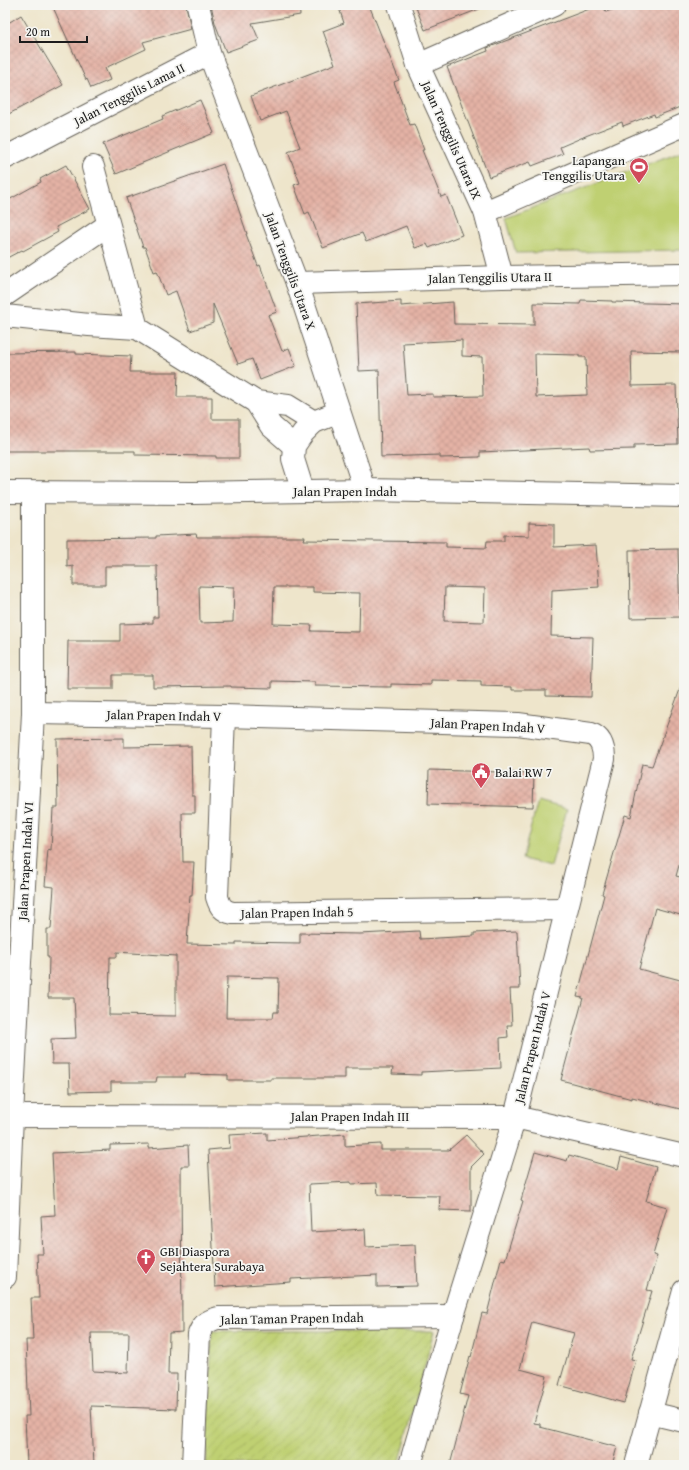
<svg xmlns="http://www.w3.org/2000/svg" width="689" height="1470" font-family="'Gentium Book Plus',serif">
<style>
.park{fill:#bfd072;stroke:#6e7647}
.garden{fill:url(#garden-furrows);stroke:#6e7647}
.building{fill:url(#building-cross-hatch);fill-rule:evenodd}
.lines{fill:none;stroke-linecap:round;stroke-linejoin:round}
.minor-casing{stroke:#666259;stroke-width:24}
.minor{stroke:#fff;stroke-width:22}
.labels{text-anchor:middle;stroke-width:3.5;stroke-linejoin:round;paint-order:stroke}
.street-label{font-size:13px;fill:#1c1c1c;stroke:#f6f6f2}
.poi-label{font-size:13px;fill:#1c1c1c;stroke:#f6f6f2;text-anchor:start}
</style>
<defs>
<pattern id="garden-furrows" width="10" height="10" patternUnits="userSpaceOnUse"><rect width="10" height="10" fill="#bfd072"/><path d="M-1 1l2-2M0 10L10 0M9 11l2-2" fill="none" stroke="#a4b262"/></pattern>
<pattern id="building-cross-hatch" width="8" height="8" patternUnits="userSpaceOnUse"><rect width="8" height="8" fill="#e4b2a5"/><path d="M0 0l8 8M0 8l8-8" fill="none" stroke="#c3988d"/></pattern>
</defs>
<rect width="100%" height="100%" fill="#f6f6f2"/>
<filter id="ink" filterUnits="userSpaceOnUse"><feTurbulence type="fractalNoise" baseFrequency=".025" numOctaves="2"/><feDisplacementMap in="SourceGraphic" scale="8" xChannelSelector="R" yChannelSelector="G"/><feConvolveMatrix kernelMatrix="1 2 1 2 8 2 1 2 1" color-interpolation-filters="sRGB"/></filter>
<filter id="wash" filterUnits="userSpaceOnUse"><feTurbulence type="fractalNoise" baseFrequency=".012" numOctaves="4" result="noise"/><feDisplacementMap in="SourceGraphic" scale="16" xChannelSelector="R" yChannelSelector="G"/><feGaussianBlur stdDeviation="0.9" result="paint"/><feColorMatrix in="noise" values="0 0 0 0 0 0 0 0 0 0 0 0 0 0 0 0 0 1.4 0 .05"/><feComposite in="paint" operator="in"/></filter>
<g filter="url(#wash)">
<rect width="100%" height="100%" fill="#eee5cb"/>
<g class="park">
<polygon points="684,150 684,250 516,253 506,218"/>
<polygon points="538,801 567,809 551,866 522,859"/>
</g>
<polygon class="garden" points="212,1331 434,1331 399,1465 206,1465"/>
<g id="blocks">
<g class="building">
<polygon points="52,5 186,5 191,29 143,42 146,49 105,68 110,80 91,88 87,79 86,80"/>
<polygon points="211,5 299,5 300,15 252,23 259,40 226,52 215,23"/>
<polygon points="338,5 369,5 399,80 394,82 410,125 414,124 424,150 422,150 441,197 446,195 462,235 429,248 427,244 415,248 406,226 366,242 362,233 323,248 309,212 305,214 294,185 300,183 288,152 300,147 286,111 260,121 251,96 335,64 323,31 344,23"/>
<polygon points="415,5 487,5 487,6 425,30"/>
<polygon points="600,5 603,5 606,12 625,5 684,5 684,102 679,104 680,107 655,117 654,114 623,126 622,122 588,135 560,147 563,154 532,166 530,162 489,177 447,67 488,51 487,48"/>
<polygon points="21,15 63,85 5,116 5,25"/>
<polygon points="200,100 214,133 116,174 103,144 163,119 162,116"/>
<polygon points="223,164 247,234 246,234 258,266 260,265 277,312 268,315 282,351 289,348 296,366 260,380 252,359 238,364 213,304 213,323 190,331 176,291 166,295 157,271 154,272 145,247 143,247 126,198"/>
<polygon points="66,165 90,209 56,227 58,232 23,251 22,250 5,259 5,202 41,182 40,179"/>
<path d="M581 300 612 301V302L684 304V352L631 351 632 386 676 385 678 444 634 445V449L590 450 589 447 480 452V457L440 458V455L381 457 379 370 359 371 356 304 401 301V306L453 302 454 324 534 325V303L580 304ZM462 340V356L482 357 483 396 433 397V394L407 395 403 343ZM535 354 579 355V357H586L587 395 536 397Z"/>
<polygon points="76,352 76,354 131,356 130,372 178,372 177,397 212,397 212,419 239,419 239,458 216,458 216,456 135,455 135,451 5,451 5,353"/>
<path d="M529 523 554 524V547L596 545 599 587 552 590 551 636 593 637 591 697 546 696V690H512V687L481 686V681L431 680V685L391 684V687L315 686V682L272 681V688L231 687V686L153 687V675H113V689H67L68 641H120V624L153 623V617H158L157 566H105V585H73V566L67 567V539L156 538V536L196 534 197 537H305L304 540 446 542V547L486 548 487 541H504V535L529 536ZM199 586 234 587 233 622 200 623ZM274 587H313V592L360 593 359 632 311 631 312 625 273 624ZM445 587 485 588 484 622 444 621Z"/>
<polygon points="678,549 680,617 630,618 629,550"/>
<polygon points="682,684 684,685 684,848 676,876 684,878 684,916 655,908 639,969 684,981 684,1110 632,1097 632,1099 561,1080 583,998 577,997 604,895 602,894 625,815 631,817 642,764 652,766"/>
<path d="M124 738V747L191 746 192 795H195V813H182L183 862H194L192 895H190L187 944 236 945V942L300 943V933L360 934 419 931 420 939 474 936V933L517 931 520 989H510L512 1025H507L508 1037 500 1038 501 1068 421 1072V1075L392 1074 393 1068H345V1078H271V1080H228V1075L185 1074V1077H157L156 1082H111V1091L70 1092 69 1064H52L51 1039 76 1038 74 998H48L49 957H47V929H51L54 887 45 886 48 849 51 850 53 808H58L57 739ZM117 952 176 956V1016L109 1015 110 957H117ZM227 977 279 978 278 1012H274L273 1018H226Z"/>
<polygon points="429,770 534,773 533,807 428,804"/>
<polygon points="267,1133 267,1140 345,1134 345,1146 381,1144 381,1150 449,1150 466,1135 484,1154 471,1167 471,1211 439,1210 440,1196 378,1195 377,1183 351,1184 351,1182 309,1184 311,1232 365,1229 366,1247 415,1245 417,1286 377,1287 377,1275 291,1279 291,1282 215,1287 208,1150 230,1148 229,1135"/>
<path d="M149 1144V1148L188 1145 189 1166H181L182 1332 169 1333 168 1374H177L176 1409 91 1406 94 1465H27L25 1416H29L26 1340H33L31 1298H39L37 1254H43L41 1216 55 1215 52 1153 110 1150V1145ZM91 1333H129L128 1373 93 1371Z"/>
<polygon points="535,1152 567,1161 569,1155 618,1169 621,1157 656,1167 646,1201 667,1207 653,1255 657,1256 647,1290 652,1291 631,1359 636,1360 624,1403 559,1385 574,1333 532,1322 520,1369 547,1376 534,1423 540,1424 540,1427 617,1447 612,1465 450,1465 468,1396 460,1394 470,1356 471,1357 482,1313 487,1314 501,1259 505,1260 523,1201 521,1200"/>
</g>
</g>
</g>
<g filter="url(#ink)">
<use href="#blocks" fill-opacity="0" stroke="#666259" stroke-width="1"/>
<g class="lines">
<defs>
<g id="minor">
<polyline points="198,5 209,53 297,283 365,490"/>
<polyline points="399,5 418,65 485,212 502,277"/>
<polyline points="418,65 554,5"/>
<polyline points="5,158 61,129 209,53"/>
<polyline points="93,167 137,328"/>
<polyline points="485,212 684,125"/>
<polyline points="297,283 502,277 684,274"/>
<polyline points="5,295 108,225"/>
<polyline points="5,316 89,325 137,328 256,402 271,426 294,446"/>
<polyline points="256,402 288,406 314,422"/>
<polyline points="303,491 293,459 294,446 303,433 314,422 339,412"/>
<polyline points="5,492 194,493 365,490 684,496"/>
<path d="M33 713 224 716 518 724 591 734C601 738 604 748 604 759L515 1117 453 1316 410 1465"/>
<path d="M224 716 217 897C220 907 223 911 233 913L566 909"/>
<polyline points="5,1116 515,1117 684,1156"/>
<polyline points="5,1277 12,1116 33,713 33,493"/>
<polyline points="650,1413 684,1421"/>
<path d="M193 1465 199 1334C203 1324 207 1321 218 1318L453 1316"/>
<polyline points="636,1465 684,1291"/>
</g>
</defs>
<use href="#minor" class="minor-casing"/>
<use href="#minor" class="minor"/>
</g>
</g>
<defs>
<symbol id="stadium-pin" viewBox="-11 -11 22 30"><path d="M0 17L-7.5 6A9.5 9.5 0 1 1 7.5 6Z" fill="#d1495b" stroke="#f6f6f2"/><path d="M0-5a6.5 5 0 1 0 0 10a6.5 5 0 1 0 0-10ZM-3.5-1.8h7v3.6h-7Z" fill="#fff"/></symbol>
<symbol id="civic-pin" viewBox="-11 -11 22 30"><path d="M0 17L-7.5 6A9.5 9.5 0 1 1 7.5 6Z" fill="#d1495b" stroke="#f6f6f2"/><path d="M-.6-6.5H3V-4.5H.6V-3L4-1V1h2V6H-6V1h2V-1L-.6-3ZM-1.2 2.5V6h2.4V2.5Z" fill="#fff"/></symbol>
<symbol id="church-pin" viewBox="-11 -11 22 30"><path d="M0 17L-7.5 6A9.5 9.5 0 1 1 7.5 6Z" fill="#d1495b" stroke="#f6f6f2"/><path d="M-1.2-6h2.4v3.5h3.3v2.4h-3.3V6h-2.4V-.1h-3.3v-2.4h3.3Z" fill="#fff"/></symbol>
</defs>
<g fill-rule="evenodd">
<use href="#stadium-pin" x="628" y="156" width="22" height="30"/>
<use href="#civic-pin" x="470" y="761" width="22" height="30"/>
<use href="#church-pin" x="135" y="1247" width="22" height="30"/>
</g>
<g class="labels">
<g class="street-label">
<text transform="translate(129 94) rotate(-27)" y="5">Jalan Tenggilis Lama II</text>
<text transform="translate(452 140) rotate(66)" y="5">Jalan Tenggilis Utara IX</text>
<text transform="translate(291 271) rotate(70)" y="5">Jalan Tenggilis Utara X</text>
<text transform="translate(490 277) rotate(-1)" y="5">Jalan Tenggilis Utara II</text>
<text x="345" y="496">Jalan Prapen Indah</text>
<text transform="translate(164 715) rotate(1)" y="5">Jalan Prapen Indah V</text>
<text transform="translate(488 725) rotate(3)" y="5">Jalan Prapen Indah V</text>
<text transform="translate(25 861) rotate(-87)" y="5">Jalan Prapen Indah VI</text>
<text transform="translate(297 912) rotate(-1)" y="5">Jalan Prapen Indah 5</text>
<text transform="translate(532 1047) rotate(-76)" y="5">Jalan Prapen Indah V</text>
<text x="350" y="1121">Jalan Prapen Indah III</text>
<text transform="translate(292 1318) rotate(-1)" y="5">Jalan Taman Prapen Indah</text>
</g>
<g class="poi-label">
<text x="625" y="165" text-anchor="end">Lapangan<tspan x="625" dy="15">Tenggilis Utara</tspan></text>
<text x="495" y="777">Balai RW 7</text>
<text x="160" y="1256">GBI Diaspora<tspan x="160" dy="15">Sejahtera Surabaya</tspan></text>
</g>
</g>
<rect width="689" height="1470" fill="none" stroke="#f6f6f2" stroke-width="20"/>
<path d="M20 36v6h67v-6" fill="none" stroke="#1c1c1c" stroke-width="2"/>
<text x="26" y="36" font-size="12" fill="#1c1c1c" stroke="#f6f6f2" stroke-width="3" paint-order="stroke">20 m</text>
</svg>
